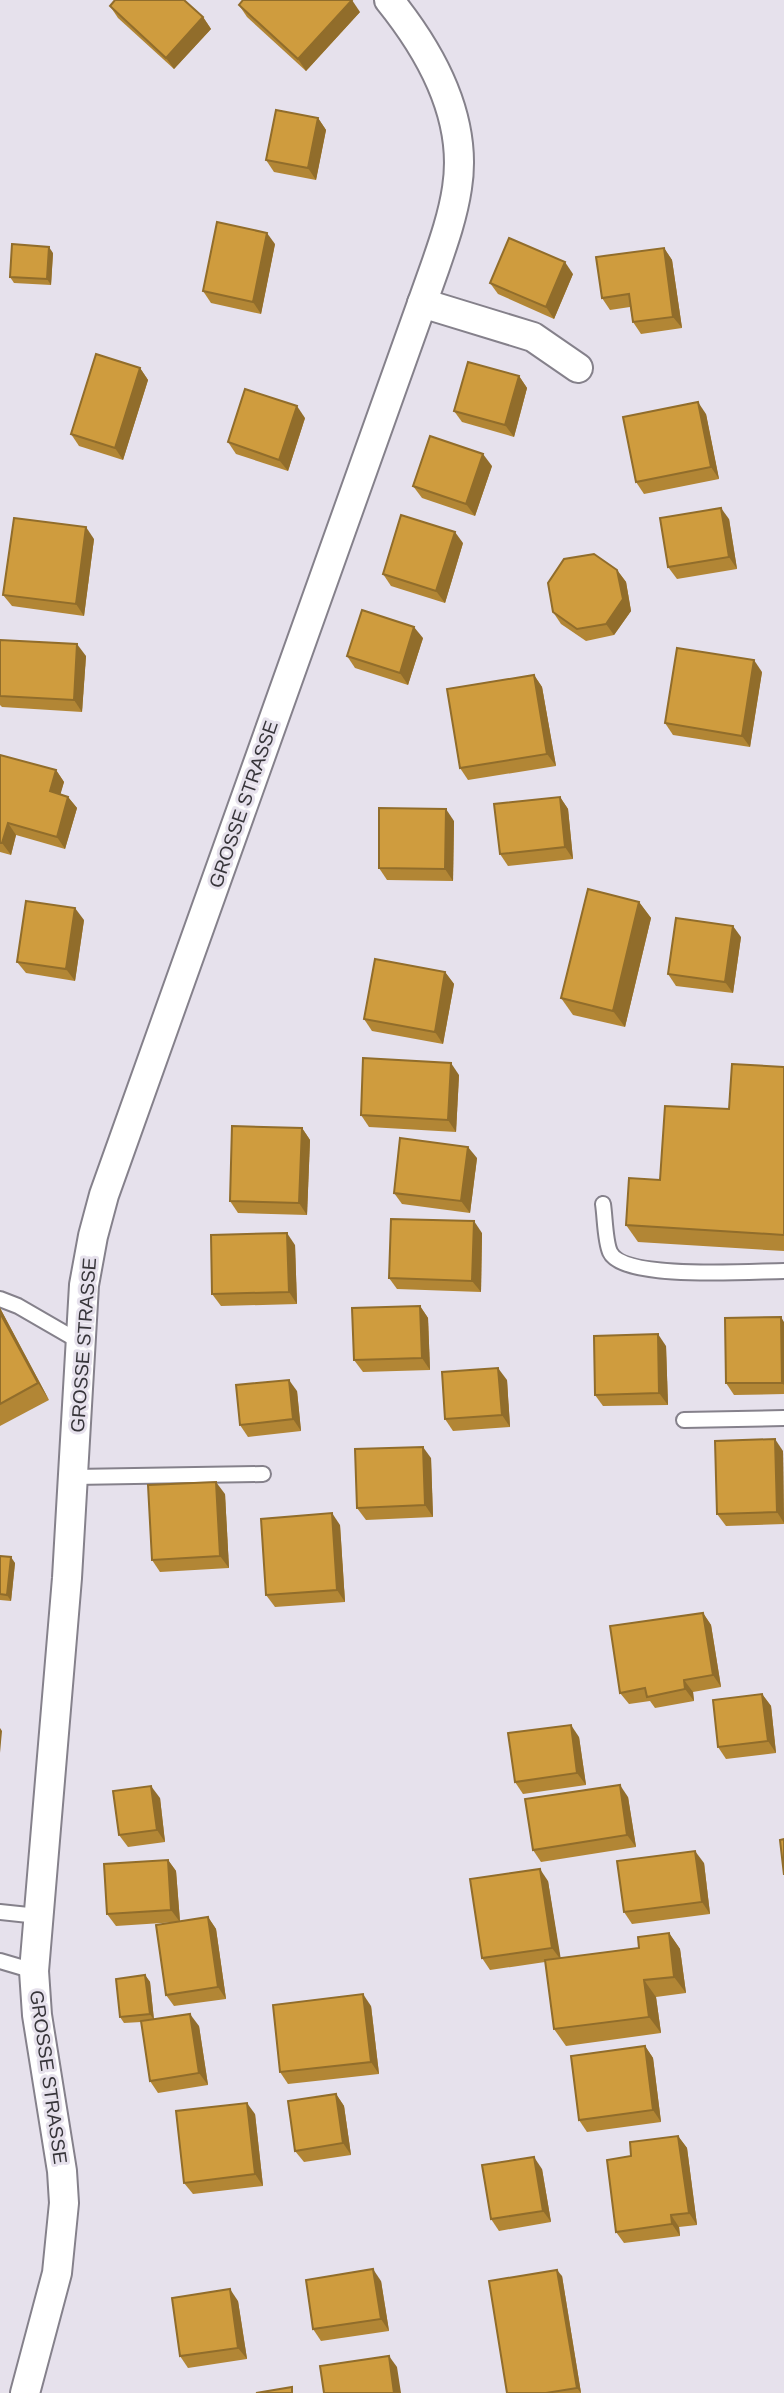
<svg xmlns="http://www.w3.org/2000/svg" width="784" height="2393" font-family="Helvetica,sans-serif">
<style>
.lines{fill:none;stroke-linecap:round;stroke-linejoin:round}
.lane-casing{stroke:#85818b;stroke-width:18}
.street-casing{stroke:#85818b;stroke-width:32}
.lane{stroke:#fff;stroke-width:14}
.street{stroke:#fff;stroke-width:28}
.wall{fill:#b28635}
.shaded-wall{fill:#916d2b}
.building{fill:#cf9c3e;stroke:#916d2b;stroke-width:2}
.labels{text-anchor:middle;stroke-width:6;stroke-linejoin:round;paint-order:stroke}
.street-label{font-size:19px;fill:#37353a;stroke:#e6e1ec}
</style>
<rect width="100%" height="100%" fill="#e6e1ec"/>
<g class="lines">
<defs>
<g id="lane">
<path d="M603 1204C605 1217 605 1241 610 1252 623 1281 754 1271 784 1271"/>
<polyline points="0,1299 18,1306 82,1343"/>
<polyline points="684,1420 784,1418"/>
<polyline points="74,1477 263,1474"/>
<polyline points="0,1912 38,1916"/>
<polyline points="0,1961 34,1971"/>
</g>
<g id="street">
<polyline points="422,303 533,337 578,368"/>
<path d="M25 2393 57 2273 64 2203 62 2171 37 2015 34 1971 67 1578 84 1285 93 1236 104 1195 435 267C444 241 453 215 457 188 468 119 431 52 389 0"/>
</g>
</defs>
<use href="#lane" class="lane-casing"/>
<use href="#street" class="street-casing"/>
<use href="#lane" class="lane"/>
<use href="#street" class="street"/>
</g>
<g class="wall">
<polygon points="239,5 360,12 306,71 247,17"/>
<polygon points="110,6 203,17 211,29 174,69 118,18"/>
<polygon points="318,118 326,130 316,180 274,172 266,160"/>
<polygon points="275,244 261,314 211,303 203,291"/>
<polygon points="664,248 672,260 682,328 641,334 633,322 630,307 610,310 602,298"/>
<polygon points="53,253 51,285 14,283 10,277"/>
<polygon points="573,274 554,319 498,294 490,283"/>
<polygon points="140,368 148,380 123,460 79,446 71,434"/>
<polygon points="519,376 527,388 514,437 462,422 454,411"/>
<polygon points="706,414 719,479 644,494 636,482"/>
<polygon points="305,418 288,471 236,454 228,442"/>
<polygon points="492,466 475,516 422,498 413,486"/>
<polygon points="729,519 737,569 677,579 668,567"/>
<polygon points="94,539 84,616 12,606 3,595"/>
<polygon points="463,543 445,603 391,586 383,574"/>
<polygon points="617,570 626,582 631,611 614,635 586,641 561,624 553,612"/>
<polygon points="423,638 408,685 355,668 347,656"/>
<polygon points="0,640 86,656 82,712 2,707 0,705"/>
<polygon points="762,672 750,747 673,735 665,723"/>
<polygon points="534,675 542,687 556,766 468,780 460,768"/>
<polygon points="0,755 56,770 64,782 60,794 68,797 77,808 65,849 16,835 11,855 0,852"/>
<polygon points="560,797 568,809 573,859 508,866 500,854"/>
<polygon points="454,821 453,881 387,880 379,868"/>
<polygon points="639,902 651,918 625,1027 573,1015 561,998"/>
<polygon points="84,920 75,981 26,973 17,962"/>
<polygon points="741,937 733,993 676,986 668,974"/>
<polygon points="445,972 454,984 443,1044 372,1031 364,1019"/>
<polygon points="784,1067 784,1251 638,1242 626,1225 660,1180 729,1109"/>
<polygon points="459,1075 456,1132 369,1127 361,1115"/>
<polygon points="302,1128 310,1140 307,1215 238,1213 230,1201"/>
<polygon points="477,1158 470,1213 402,1204 394,1193"/>
<polygon points="482,1233 481,1292 397,1289 389,1278"/>
<polygon points="295,1245 297,1304 221,1306 212,1294"/>
<polygon points="420,1306 428,1318 430,1370 363,1372 354,1360"/>
<polygon points="0,1308 49,1400 0,1426"/>
<polygon points="784,1322 784,1394 734,1395 726,1383"/>
<polygon points="666,1346 668,1405 603,1406 595,1395"/>
<polygon points="507,1380 510,1427 453,1431 445,1419"/>
<polygon points="297,1391 301,1431 248,1437 240,1425"/>
<polygon points="783,1451 784,1524 726,1526 717,1514"/>
<polygon points="431,1458 433,1517 366,1520 357,1508"/>
<polygon points="225,1494 229,1568 160,1572 152,1560"/>
<polygon points="340,1525 345,1602 275,1607 266,1595"/>
<polygon points="0,1556 15,1563 11,1601 0,1600"/>
<polygon points="703,1613 711,1625 721,1687 693,1692 694,1701 655,1708 650,1701 629,1704 620,1693"/>
<polygon points="762,1694 771,1706 776,1753 726,1759 718,1747"/>
<polygon points="579,1737 586,1785 523,1794 515,1782"/>
<polygon points="628,1797 636,1847 541,1862 533,1850"/>
<polygon points="160,1798 165,1842 128,1847 119,1835"/>
<polygon points="168,1860 176,1871 180,1921 208,1917 216,1929 226,1999 174,2006 166,1995 177,1922 116,1926 107,1914"/>
<polygon points="704,1863 710,1914 632,1924 624,1912"/>
<polygon points="548,1881 560,1958 639,1948 669,1933 680,1949 686,1993 656,1997 661,2033 566,2046 554,2029 545,1962 490,1970 482,1958"/>
<polygon points="145,1975 150,1982 154,2020 199,2026 208,2085 158,2093 150,2081 141,2022 124,2023 120,2017"/>
<polygon points="371,2006 379,2074 288,2084 280,2072"/>
<polygon points="645,2046 653,2058 661,2122 587,2132 579,2120"/>
<polygon points="336,2094 344,2106 351,2155 304,2162 295,2151"/>
<polygon points="255,2114 263,2186 193,2194 184,2183"/>
<polygon points="678,2136 687,2148 697,2225 679,2227 680,2236 624,2243 616,2232 631,2156"/>
<polygon points="542,2169 551,2222 499,2231 491,2219"/>
<polygon points="562,2276 581,2393 507,2393"/>
<polygon points="381,2281 389,2331 321,2341 313,2329"/>
<polygon points="238,2301 247,2359 188,2368 180,2356"/>
</g>
<g class="shaded-wall">
<polygon points="352,0 360,12 306,71 298,59"/>
<polygon points="203,17 211,29 174,69 166,58"/>
<polygon points="318,118 326,130 316,180 308,168"/>
<polygon points="267,233 275,244 261,314 253,302"/>
<polygon points="49,247 53,253 51,285 47,279"/>
<polygon points="664,248 672,260 682,328 673,317"/>
<polygon points="565,262 573,274 554,319 546,307"/>
<polygon points="140,368 148,380 123,460 115,448"/>
<polygon points="519,376 527,388 514,437 505,425"/>
<polygon points="698,402 706,414 719,479 711,467"/>
<polygon points="297,406 305,418 288,471 279,460"/>
<polygon points="483,454 492,466 475,516 466,504"/>
<polygon points="721,508 729,519 737,569 729,557"/>
<polygon points="86,527 94,539 84,616 76,604"/>
<polygon points="455,532 463,543 445,603 436,591"/>
<polygon points="617,570 626,582 631,611 614,635 606,624"/>
<polygon points="414,627 423,638 408,685 400,673"/>
<polygon points="77,644 86,656 82,712 74,700"/>
<polygon points="754,660 762,672 750,747 742,736"/>
<polygon points="534,675 542,687 556,766 547,754"/>
<polygon points="56,770 64,782 58,803 50,791"/>
<polygon points="68,797 77,808 65,849 57,837"/>
<polygon points="560,797 568,809 573,859 565,847"/>
<polygon points="446,809 454,821 453,881 445,869"/>
<polygon points="8,823 16,835 11,855 2,843"/>
<polygon points="639,902 651,918 625,1027 613,1011"/>
<polygon points="75,908 84,920 75,981 66,969"/>
<polygon points="733,926 741,937 733,993 725,982"/>
<polygon points="445,972 454,984 443,1044 435,1032"/>
<polygon points="451,1063 459,1075 456,1132 448,1120"/>
<polygon points="302,1128 310,1140 307,1215 299,1203"/>
<polygon points="468,1147 477,1158 470,1213 461,1201"/>
<polygon points="474,1221 482,1233 481,1292 472,1281"/>
<polygon points="287,1233 295,1245 297,1304 289,1292"/>
<polygon points="420,1306 428,1318 430,1370 422,1358"/>
<polygon points="0,1308 49,1400 38,1383 0,1313"/>
<polygon points="781,1317 784,1322 784,1385 782,1383"/>
<polygon points="658,1334 666,1346 668,1405 659,1393"/>
<polygon points="498,1368 507,1380 510,1427 502,1415"/>
<polygon points="289,1380 297,1391 301,1431 293,1419"/>
<polygon points="775,1439 783,1451 784,1523 777,1512"/>
<polygon points="423,1447 431,1458 433,1517 425,1505"/>
<polygon points="216,1482 225,1494 229,1568 220,1556"/>
<polygon points="332,1513 340,1525 345,1602 337,1590"/>
<polygon points="11,1557 15,1563 11,1601 7,1595"/>
<polygon points="703,1613 711,1625 721,1687 713,1675"/>
<polygon points="684,1680 693,1692 694,1701 685,1689"/>
<polygon points="762,1694 771,1706 776,1753 768,1741"/>
<polygon points="571,1725 579,1737 586,1785 577,1773"/>
<polygon points="0,1728 2,1731 0,1753"/>
<polygon points="620,1785 628,1797 636,1847 627,1835"/>
<polygon points="151,1786 160,1798 165,1842 157,1830"/>
<polygon points="695,1851 704,1863 710,1914 702,1902"/>
<polygon points="168,1860 176,1871 180,1922 171,1910"/>
<polygon points="540,1869 548,1881 561,1960 552,1948"/>
<polygon points="208,1917 216,1929 226,1999 218,1987"/>
<polygon points="669,1933 680,1949 686,1993 674,1977"/>
<polygon points="145,1975 150,1982 154,2020 150,2014"/>
<polygon points="644,1980 656,1997 661,2033 649,2017"/>
<polygon points="363,1994 371,2006 379,2074 371,2062"/>
<polygon points="190,2014 199,2026 208,2085 199,2073"/>
<polygon points="645,2046 653,2058 661,2122 653,2110"/>
<polygon points="336,2094 344,2106 351,2155 343,2143"/>
<polygon points="247,2103 255,2114 263,2186 255,2174"/>
<polygon points="678,2136 687,2148 697,2225 689,2213"/>
<polygon points="534,2157 542,2169 551,2222 543,2211"/>
<polygon points="671,2215 679,2227 680,2236 672,2224"/>
<polygon points="373,2269 381,2281 389,2331 381,2319"/>
<polygon points="557,2270 562,2276 581,2393 577,2388"/>
<polygon points="230,2289 238,2301 247,2359 238,2348"/>
<polygon points="389,2356 397,2367 401,2393 394,2393"/>
</g>
<g class="building">
<polygon points="115,0 184,0 203,17 166,58 110,6"/>
<polygon points="243,0 352,0 298,59 239,5"/>
<polygon points="276,110 318,118 308,168 266,160"/>
<polygon points="217,222 267,233 253,302 203,291"/>
<polygon points="509,238 565,262 546,307 490,283"/>
<polygon points="12,244 49,247 47,279 10,277"/>
<polygon points="664,248 673,317 633,322 629,294 602,298 596,257"/>
<polygon points="96,354 140,368 115,448 71,434"/>
<polygon points="468,362 519,376 505,425 454,411"/>
<polygon points="245,389 297,406 279,460 228,442"/>
<polygon points="698,402 711,467 636,482 623,417"/>
<polygon points="430,436 483,454 466,504 413,486"/>
<polygon points="721,508 729,557 668,567 660,518"/>
<polygon points="401,515 455,532 436,591 383,574"/>
<polygon points="14,518 86,527 76,604 3,595"/>
<polygon points="594,554 617,570 623,599 606,624 577,629 553,612 548,583 564,559"/>
<polygon points="362,610 414,627 400,673 347,656"/>
<polygon points="0,640 77,644 74,700 0,696"/>
<polygon points="677,648 754,660 742,736 665,723"/>
<polygon points="534,675 547,754 460,768 447,689"/>
<polygon points="0,755 56,770 50,791 68,797 57,837 8,823 2,843 0,843"/>
<polygon points="560,797 565,847 500,854 494,804"/>
<polygon points="379,808 446,809 445,869 379,868"/>
<polygon points="588,889 639,902 613,1011 561,998"/>
<polygon points="26,901 75,908 66,969 17,962"/>
<polygon points="676,918 733,926 725,982 668,974"/>
<polygon points="375,959 445,972 435,1032 364,1019"/>
<polygon points="363,1058 451,1063 448,1120 361,1115"/>
<polygon points="732,1064 784,1067 784,1235 626,1225 629,1178 660,1180 665,1106 729,1109"/>
<polygon points="232,1126 302,1128 299,1203 230,1201"/>
<polygon points="400,1138 468,1147 461,1201 394,1193"/>
<polygon points="391,1219 474,1221 472,1281 389,1278"/>
<polygon points="287,1233 289,1292 212,1294 211,1235"/>
<polygon points="420,1306 422,1358 354,1360 352,1308"/>
<polygon points="0,1313 38,1383 0,1404"/>
<polygon points="781,1317 782,1383 726,1383 725,1318"/>
<polygon points="658,1334 659,1393 595,1395 594,1336"/>
<polygon points="498,1368 502,1415 445,1419 442,1372"/>
<polygon points="289,1380 293,1419 240,1425 236,1385"/>
<polygon points="775,1439 777,1512 717,1514 715,1441"/>
<polygon points="423,1447 425,1505 357,1508 355,1449"/>
<polygon points="216,1482 220,1556 152,1560 148,1485"/>
<polygon points="332,1513 337,1590 266,1595 261,1519"/>
<polygon points="0,1556 11,1557 7,1595 0,1594"/>
<polygon points="703,1613 713,1675 684,1680 685,1689 647,1697 645,1688 620,1693 610,1626"/>
<polygon points="762,1694 768,1741 718,1747 713,1700"/>
<polygon points="571,1725 577,1773 515,1782 508,1733"/>
<polygon points="620,1785 627,1835 533,1850 525,1799"/>
<polygon points="151,1786 157,1830 119,1835 113,1791"/>
<polygon points="784,1839 784,1875 780,1840"/>
<polygon points="695,1851 702,1902 624,1912 617,1861"/>
<polygon points="168,1860 171,1910 107,1914 104,1864"/>
<polygon points="540,1869 552,1948 482,1958 470,1879"/>
<polygon points="208,1917 218,1987 166,1995 156,1925"/>
<polygon points="669,1933 674,1977 644,1980 649,2017 554,2029 545,1960 639,1948 638,1937"/>
<polygon points="145,1975 150,2014 120,2017 116,1979"/>
<polygon points="363,1994 371,2062 280,2072 273,2005"/>
<polygon points="190,2014 199,2073 150,2081 141,2021"/>
<polygon points="645,2046 653,2110 579,2120 571,2056"/>
<polygon points="336,2094 343,2143 295,2151 288,2101"/>
<polygon points="247,2103 255,2174 184,2183 176,2111"/>
<polygon points="678,2136 689,2213 671,2215 672,2224 616,2232 607,2160 631,2156 630,2142"/>
<polygon points="534,2157 543,2211 491,2219 482,2165"/>
<polygon points="373,2269 381,2319 313,2329 306,2280"/>
<polygon points="557,2270 577,2388 546,2393 507,2393 489,2281"/>
<polygon points="230,2289 238,2348 180,2356 172,2298"/>
<polygon points="389,2356 394,2393 324,2393 320,2366"/>
<polygon points="292,2387 292,2393 256,2393"/>
</g>
<g class="labels">
<g class="street-label">
<text transform="translate(243 804) rotate(-71)" y="7">GROSSE STRASSE</text>
<text transform="translate(83 1345) rotate(-86)" y="7">GROSSE STRASSE</text>
<text transform="translate(49 2077) rotate(82)" y="7">GROSSE STRASSE</text>
</g>
</g>
</svg>
